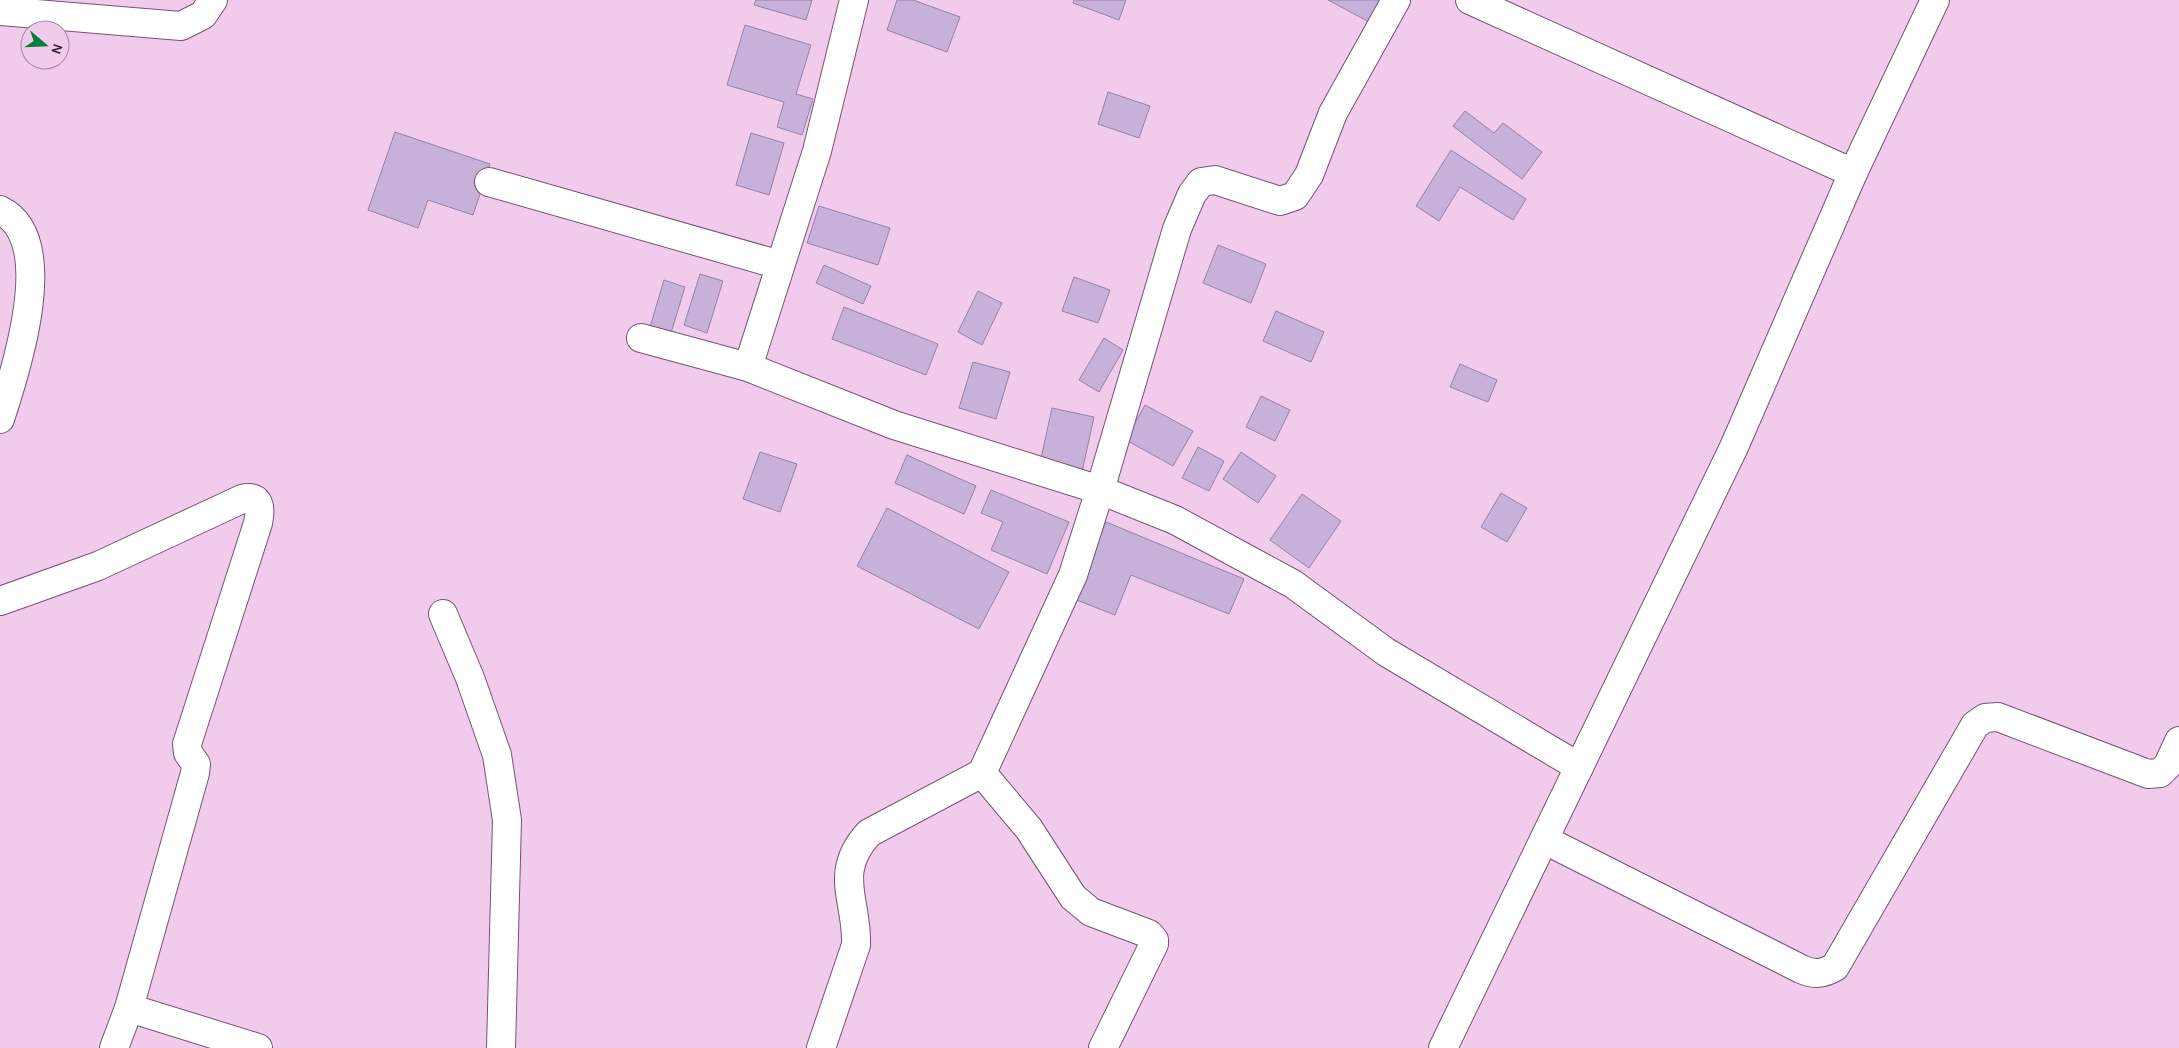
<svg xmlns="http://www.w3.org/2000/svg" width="2179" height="1048" font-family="Karla,sans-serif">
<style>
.building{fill:#c7b1d9;stroke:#9681a7}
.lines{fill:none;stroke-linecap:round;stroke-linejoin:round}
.minor-casing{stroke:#755472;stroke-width:30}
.minor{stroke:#fff;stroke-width:28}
</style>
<rect width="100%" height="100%" fill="#f1cbec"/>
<g class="building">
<polygon points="756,0 812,0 806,20 754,5"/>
<polygon points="897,0 913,0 960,17 947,52 887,30"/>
<polygon points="1074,0 1126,0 1119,20 1073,3"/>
<polygon points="1328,0 1383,0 1371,23"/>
<polygon points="745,25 811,45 796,94 813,99 802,135 777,127 784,102 727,85"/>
<polygon points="1108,92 1150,106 1139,138 1098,124"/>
<polygon points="1465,111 1494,133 1503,123 1542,152 1522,179 1453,126"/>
<polygon points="395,132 490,164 473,215 428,200 418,228 368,210"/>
<polygon points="751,133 784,143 769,195 736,185"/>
<polygon points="1451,150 1526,199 1513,220 1460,187 1439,221 1416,206"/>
<polygon points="819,206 890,228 878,265 807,243"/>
<polygon points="1218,245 1266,264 1251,303 1203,283"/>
<polygon points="824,265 871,286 863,304 816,283"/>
<polygon points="700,274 723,281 707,333 684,325"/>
<polygon points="1074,277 1110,290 1098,323 1062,311"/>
<polygon points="664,280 685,287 671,333 650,327"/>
<polygon points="978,291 1002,303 982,345 958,332"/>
<polygon points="844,307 938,344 926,375 832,339"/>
<polygon points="1276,311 1324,332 1311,362 1263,341"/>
<polygon points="1104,338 1123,350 1099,392 1079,380"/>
<polygon points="973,362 1010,372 996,419 959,408"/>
<polygon points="1460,364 1497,380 1488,402 1450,387"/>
<polygon points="1261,396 1290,410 1275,441 1246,427"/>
<polygon points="1145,405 1193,431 1173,466 1126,440"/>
<polygon points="1052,408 1094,417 1082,472 1040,463"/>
<polygon points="1198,447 1224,461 1209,491 1182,478"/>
<polygon points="760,452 797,464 780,512 743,499"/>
<polygon points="1241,452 1276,476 1258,503 1223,479"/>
<polygon points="907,455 976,486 964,514 895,483"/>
<polygon points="991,490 1069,522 1047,574 991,550 1003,522 981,513"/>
<polygon points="1501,493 1527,508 1507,542 1481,527"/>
<polygon points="1302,494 1341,521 1309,568 1270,540"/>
<polygon points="887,508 1009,572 979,629 857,566"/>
<polygon points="1106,522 1244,579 1229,614 1131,575 1115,615 1074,599"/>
</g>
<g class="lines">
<defs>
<g id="minor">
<polyline points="1470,0 1853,173"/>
<polyline points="0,11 181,26 203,15 213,0"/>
<polyline points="489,182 780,265"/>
<path d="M0 210C60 239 15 373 0 419"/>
<polyline points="641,338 748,367 894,425 1100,490 1175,520 1293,584 1386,652 1579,767"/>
<polyline points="748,367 817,151 854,0"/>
<path d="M0 601 98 566 242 499C261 494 261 509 258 523L187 744 188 753 196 764 195 773 129 1008 114 1048"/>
<polyline points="443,614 470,678 497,755 507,820 501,1048"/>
<polyline points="982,773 1029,829 1073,897 1091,912 1149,934 1154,940 1154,944 1103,1048"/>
<path d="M1545 840 1801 969C1814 975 1823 974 1835 967L1975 725 1985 718 1998 717 2148 774 2160 773 2168 765 2179 741"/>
<polyline points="129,1008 258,1048"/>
<path d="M821 1048 856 945C858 901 832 873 869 833L982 773 1073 575 1100 490 1177 229 1192 194 1201 182 1215 180 1280 201 1295 196 1309 175 1333 113 1396 0"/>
<polyline points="1443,1048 1734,447 1853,173 1935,0"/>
</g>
</defs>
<use href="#minor" class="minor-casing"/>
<use href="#minor" class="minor"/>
</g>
<g transform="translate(45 45) rotate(109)"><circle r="24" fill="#f1cbec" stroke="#a589a2"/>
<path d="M0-4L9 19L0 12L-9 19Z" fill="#02803a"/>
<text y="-8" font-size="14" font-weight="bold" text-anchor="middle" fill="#342532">N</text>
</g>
</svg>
